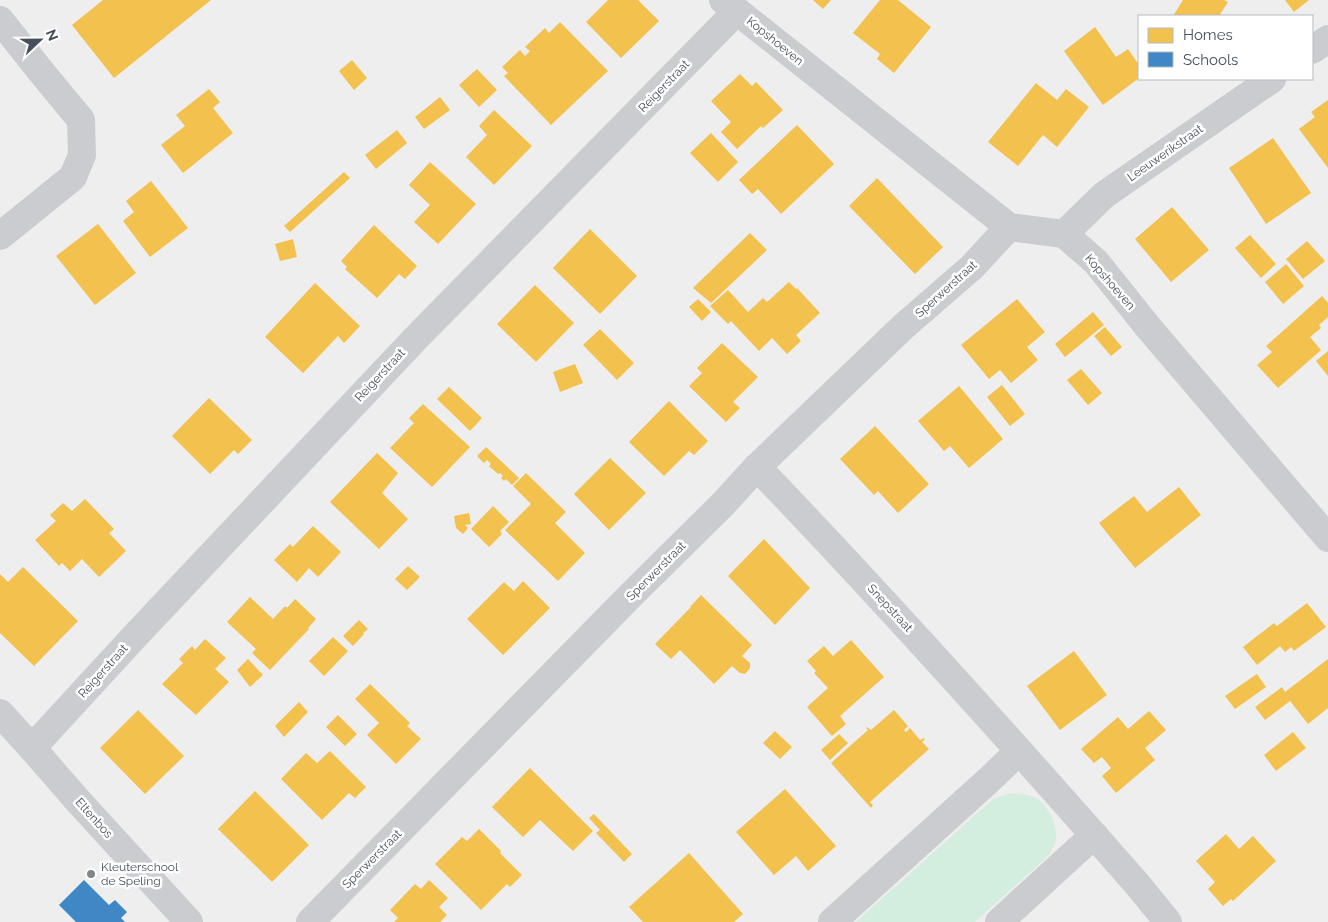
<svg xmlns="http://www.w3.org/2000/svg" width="1328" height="922" font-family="Raleway,sans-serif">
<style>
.green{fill:#d3eddf}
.homes{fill:#f2c14e}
.schools{fill:#3f88c5}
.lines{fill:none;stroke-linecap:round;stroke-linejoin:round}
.street{stroke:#cacccf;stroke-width:28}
.poi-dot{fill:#81878e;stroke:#fff;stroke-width:2}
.labels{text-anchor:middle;stroke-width:5;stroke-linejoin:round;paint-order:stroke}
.street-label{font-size:12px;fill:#464f5a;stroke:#fff}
.poi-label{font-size:12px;fill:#464f5a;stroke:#fff;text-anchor:start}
</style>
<rect width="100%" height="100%" fill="#efeeee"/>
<path class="green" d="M1010 793C1018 794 1030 794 1037 799 1049 806 1058 827 1056 841 1055 845 1051 851 1049 855L975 922H856L993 799Z"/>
<g class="homes">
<polygon points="103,0 211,0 114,78 72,25"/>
<polygon points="608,0 638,0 659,21 621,58 586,22"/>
<polygon points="813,0 831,0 823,9"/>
<polygon points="880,0 898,0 931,27 894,73 877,59 880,54 853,33"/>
<polygon points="1183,0 1224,0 1228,2 1219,16 1173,16"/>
<polygon points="1285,0 1309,0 1294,12"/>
<polygon points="560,22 608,71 551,125 504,76 508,73 502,67 520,50 525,56 530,51 525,47 545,28 549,33"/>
<polygon points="1095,27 1116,57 1128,49 1139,65 1139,78 1103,105 1064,51"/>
<polygon points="352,60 367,78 354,90 339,71"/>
<polygon points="477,69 497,90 479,107 459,85"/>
<polygon points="740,74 752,86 756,82 783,110 763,128 761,126 737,149 721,132 731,122 711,101"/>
<polygon points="1036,83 1057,100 1066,89 1089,107 1057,147 1043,135 1018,166 988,142"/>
<polygon points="209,89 220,102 213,108 233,133 183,173 161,145 185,126 176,115"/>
<polygon points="440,97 450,110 424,129 415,117"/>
<polygon points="1328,100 1328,168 1299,129 1315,117 1311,112"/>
<polygon points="494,110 532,146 494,185 466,157 487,135 479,126"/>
<polygon points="797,125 834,164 781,214 758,189 752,194 739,180"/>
<polygon points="397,130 407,143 376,169 365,155"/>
<polygon points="711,133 738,162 718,182 690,153"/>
<polygon points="1273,138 1311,193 1266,224 1229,168"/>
<polygon points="430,162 476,204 438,244 414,222 430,205 409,185"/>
<polygon points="344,172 350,178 290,232 284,226"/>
<polygon points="877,178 943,247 915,274 849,206"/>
<polygon points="151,181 188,228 150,257 123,221 134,212 126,201"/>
<polygon points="1172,207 1209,250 1171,282 1135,239"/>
<polygon points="98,224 136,273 95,305 56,256"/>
<polygon points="374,225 417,266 405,279 399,274 377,298 345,269 347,267 341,261"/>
<polygon points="590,229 637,276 600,314 553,268"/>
<polygon points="750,233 767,250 711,303 693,288"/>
<polygon points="1250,235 1276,264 1261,278 1235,248"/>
<polygon points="293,239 297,257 280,261 275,244"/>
<polygon points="1307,241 1325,261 1303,279 1286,259"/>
<polygon points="1286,264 1304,286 1283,304 1265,282"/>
<polygon points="789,282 796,289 797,288 820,313 796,335 801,341 787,354 772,338 759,351 731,321 728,324 710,306 728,290 748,312 763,298 767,302"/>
<polygon points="315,283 360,326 344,343 338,336 303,373 265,337"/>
<polygon points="535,285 574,323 536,362 497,324"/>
<polygon points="1322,296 1328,303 1328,317 1319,325 1321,328 1310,337 1321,350 1278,388 1257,365 1272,352 1266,346"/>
<polygon points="698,299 711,312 702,321 689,307"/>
<polygon points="1017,299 1045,332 1027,347 1038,360 1011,383 1000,370 989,379 961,345"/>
<polygon points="1093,312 1104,325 1065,357 1055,344"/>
<polygon points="1105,327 1122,347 1111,356 1094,336"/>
<polygon points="600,329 634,363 617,380 583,345"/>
<polygon points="722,343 758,377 733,402 740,408 726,422 689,386 702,373 697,368"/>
<polygon points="1328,351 1328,376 1316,361"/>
<polygon points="575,364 583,383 560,392 553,372"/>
<polygon points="1081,369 1102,393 1088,405 1067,380"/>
<polygon points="1002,385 1025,414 1010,426 987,397"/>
<polygon points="959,386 1003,439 969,468 950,446 944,451 918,421"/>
<polygon points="449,387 482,418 470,431 437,399"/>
<polygon points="209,398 252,440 238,454 234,450 210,474 172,436"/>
<polygon points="669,401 708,441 694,455 689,451 664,476 629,442"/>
<polygon points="423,404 470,447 432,487 390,448 414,423 409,418"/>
<polygon points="875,426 929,484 898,513 878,491 874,495 840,459"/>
<polygon points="486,447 519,478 512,485 506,479 504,481 501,478 503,476 500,473 498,474 489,466 491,464 487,460 484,463 477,456"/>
<polygon points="377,453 398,473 382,493 408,519 379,549 330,502"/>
<polygon points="610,458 646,493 609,530 574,494"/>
<polygon points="526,473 566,512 555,523 585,553 558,581 505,530 531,504 513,486"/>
<polygon points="1179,487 1201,515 1135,568 1099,523 1134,496 1147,512"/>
<polygon points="85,499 114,529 109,533 126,551 99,577 82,559 70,571 62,563 59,566 35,540 56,521 50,515 63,503 72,511"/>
<polygon points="493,506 509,522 500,531 502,534 489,547 471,529"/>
<polygon points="469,513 471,524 465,525 468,528 463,534 456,528 454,516"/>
<polygon points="313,526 341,552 318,577 309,568 297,582 274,560 290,544 293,547"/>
<polygon points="764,539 810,588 775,625 728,576"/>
<polygon points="408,566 420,577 407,590 395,579"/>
<polygon points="23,567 78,621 34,666 0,633 0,574 8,582"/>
<polygon points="523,581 550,608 503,655 467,619 504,582 514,591"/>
<polygon points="701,595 752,645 742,656 750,663 750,668 745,674 740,673 732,666 714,684 680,650 671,659 655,644 691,607 690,607"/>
<polygon points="250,597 273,619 285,606 287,608 295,599 316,619 308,628 309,629 270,670 252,653 256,649 227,622"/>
<polygon points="1307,603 1326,627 1294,651 1291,647 1285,652 1280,646 1257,665 1243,647 1274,623 1277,626"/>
<polygon points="359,620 368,629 363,633 364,634 353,646 343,636"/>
<polygon points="333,637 348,651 324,676 309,661"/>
<polygon points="205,639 226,658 215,669 229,682 196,715 162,684 183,663 179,659 192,646 195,650"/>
<polygon points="851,640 884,677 840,716 846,724 832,736 807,707 828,688 814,673 816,671 807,661 824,646 833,656"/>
<polygon points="1074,651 1107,695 1060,730 1027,686"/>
<polygon points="248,659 263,675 250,687 237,670"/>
<polygon points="1328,659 1328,708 1308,724 1290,701 1265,720 1255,707 1282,687 1285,692"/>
<polygon points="1257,674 1266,687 1235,709 1225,696"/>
<polygon points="370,684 410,723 407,726 421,739 396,764 367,735 379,723 355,699"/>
<polygon points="299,702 308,712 284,737 275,726"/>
<polygon points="138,710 184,756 145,794 100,748"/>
<polygon points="894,710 908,726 904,730 906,732 910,728 920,740 924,738 925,739 922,742 929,749 870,802 873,805 871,808 831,763 868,730 866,728 867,727 871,730"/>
<polygon points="1149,711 1166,730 1145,748 1155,760 1116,793 1102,776 1111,768 1102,757 1094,763 1081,749 1118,717 1128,729"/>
<polygon points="338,715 357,734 345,746 326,727"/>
<polygon points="775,731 792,747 780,759 763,743"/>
<polygon points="1293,732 1306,748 1276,771 1264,755"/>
<polygon points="839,734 848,743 830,760 821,750"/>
<polygon points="330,751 366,787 355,798 349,793 322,820 281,779 306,753 317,763"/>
<polygon points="530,768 593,831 573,851 540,820 523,837 492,807"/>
<polygon points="785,789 836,846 808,871 796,856 774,875 736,832"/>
<polygon points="255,791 309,845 272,882 218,829"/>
<polygon points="594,814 632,854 624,862 596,833 600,830 589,818"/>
<polygon points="479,829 501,851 500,853 522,875 510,887 507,884 481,910 435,864 462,837 467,841"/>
<polygon points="1226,834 1239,849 1253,836 1276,861 1233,901 1231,899 1223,906 1208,889 1215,882 1196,861"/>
<polygon points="689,853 743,914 734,922 643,922 629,907"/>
<polygon points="429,880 448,898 439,907 447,915 440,922 394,922 398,918 390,910 415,884 421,889"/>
</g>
<polygon class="schools" points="84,880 109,905 115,900 127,912 121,918 125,922 76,922 59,905"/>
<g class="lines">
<g class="street">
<polyline points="723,0 1009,227 1064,234 1096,262 1148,327 1328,538"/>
<polyline points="0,20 43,74 81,120 82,155 73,177 0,236"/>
<polyline points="1312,50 1328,39"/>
<polyline points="1064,234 1104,195 1272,79"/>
<path d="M757 467C888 603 1013 743 1137 884L1168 922"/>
<polyline points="0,713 32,748 79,802 189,922"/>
<polyline points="32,748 135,636 415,339 737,11"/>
<polyline points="310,922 631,595 723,504 757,467 904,326 972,267 1009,227"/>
<polyline points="832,922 990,779 1019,751"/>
<polyline points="999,922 1094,835"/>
</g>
</g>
<circle class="poi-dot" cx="91" cy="874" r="5"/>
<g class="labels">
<g class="street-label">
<text transform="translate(775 41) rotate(39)" y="4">Kopshoeven</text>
<text transform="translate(664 86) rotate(-46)" y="4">Reigerstraat</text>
<text transform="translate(1165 153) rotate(-35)" y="4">Leeuwerikstraat</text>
<text transform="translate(1110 282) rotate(49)" y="4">Kopshoeven</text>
<text transform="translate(946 289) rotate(-42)" y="4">Sperwerstraat</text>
<text transform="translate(380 375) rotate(-47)" y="4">Reigerstraat</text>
<text transform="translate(656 571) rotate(-45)" y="4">Sperwerstraat</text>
<text transform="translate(890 608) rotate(47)" y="4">Snepstraat</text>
<text transform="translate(103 671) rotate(-48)" y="4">Reigerstraat</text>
<text transform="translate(94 818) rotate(48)" y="4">Eltenbos</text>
<text transform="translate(372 859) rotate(-45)" y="4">Sperwerstraat</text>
</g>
<g class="poi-label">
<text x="101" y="871">Kleuterschool<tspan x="101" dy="14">de Speling</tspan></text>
</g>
</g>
<rect x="1138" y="15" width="175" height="65" fill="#ffffff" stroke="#b5b9bd"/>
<rect x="1148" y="28" width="25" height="15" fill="#f2c14e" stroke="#b5b9bd"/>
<text x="1183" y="40" font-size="15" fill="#464f5a">Homes</text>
<rect x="1148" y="52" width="25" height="15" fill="#3f88c5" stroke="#b5b9bd"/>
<text x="1183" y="65" font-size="15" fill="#464f5a">Schools</text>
<g transform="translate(40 40) rotate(68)" stroke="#ffffff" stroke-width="4" paint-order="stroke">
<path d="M0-4L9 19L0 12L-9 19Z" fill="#464f5a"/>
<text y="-8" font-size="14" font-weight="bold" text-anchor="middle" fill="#464f5a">N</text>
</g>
</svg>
